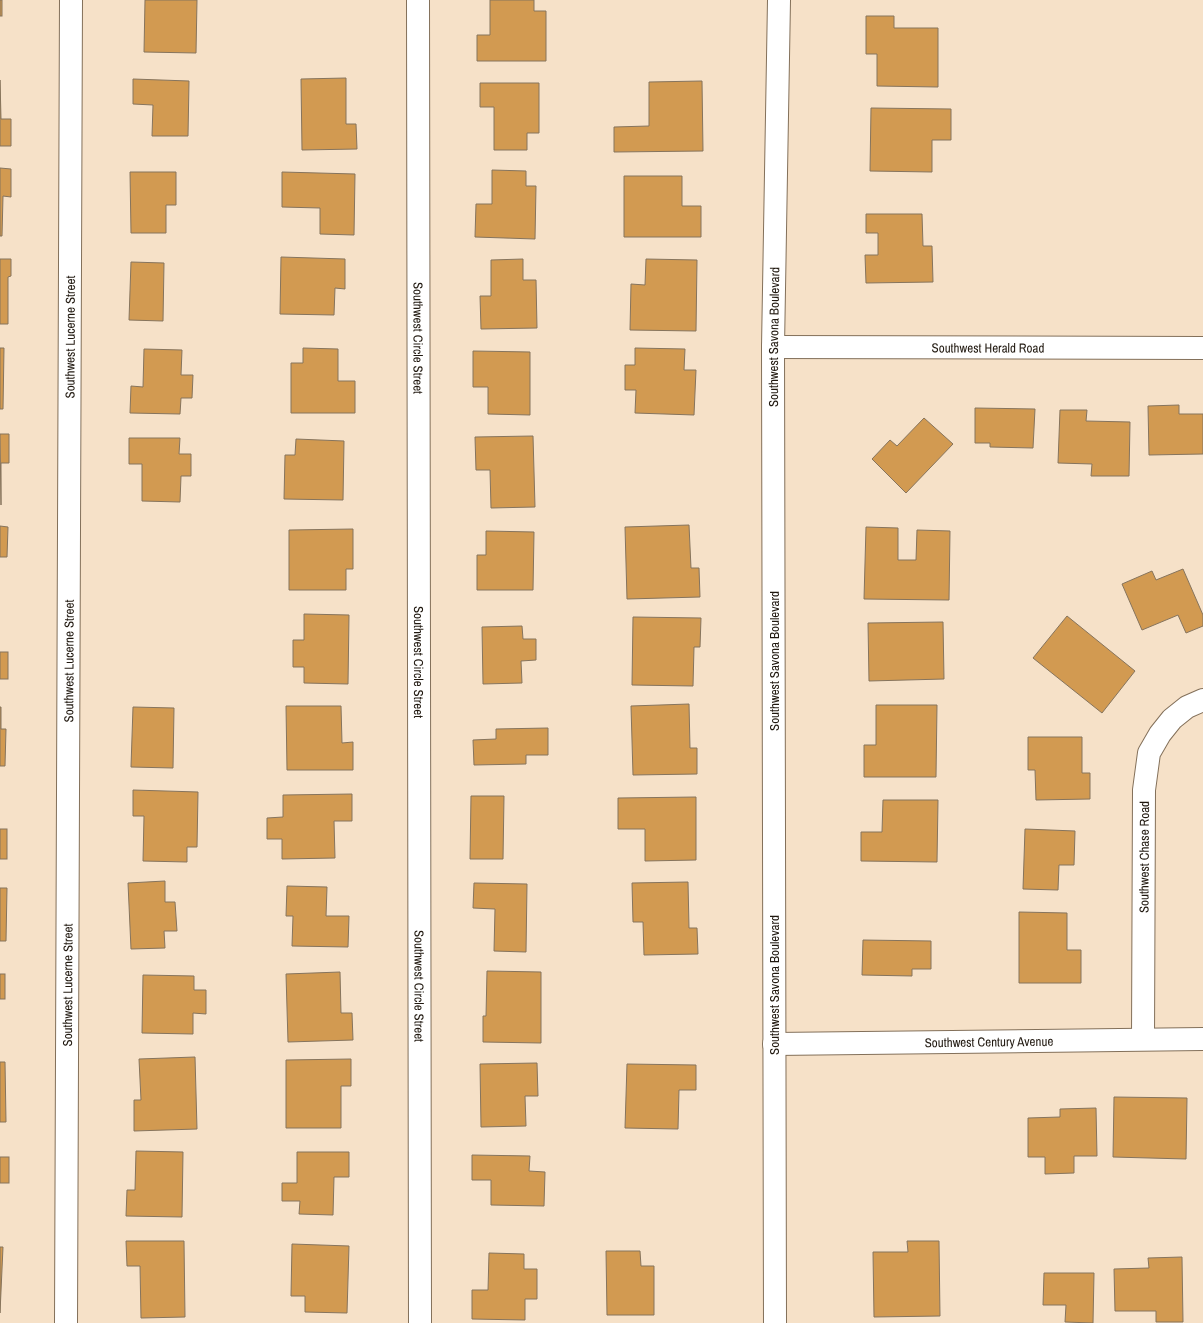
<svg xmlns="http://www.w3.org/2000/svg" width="1203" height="1323" font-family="'Archivo Narrow',sans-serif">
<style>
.building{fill:#d29a51;stroke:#86745d}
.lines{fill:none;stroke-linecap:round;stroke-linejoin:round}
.street-casing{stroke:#83705a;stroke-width:24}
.secondary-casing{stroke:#83705a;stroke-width:24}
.street{stroke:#fff;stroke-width:22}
.secondary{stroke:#fff;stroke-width:22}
.labels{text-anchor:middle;stroke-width:4;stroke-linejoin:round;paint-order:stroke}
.street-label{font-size:13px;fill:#20180f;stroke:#fff}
</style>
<rect width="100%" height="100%" fill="#f6e1c8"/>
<g class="building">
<rect x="0" y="0" width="2" height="16"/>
<polygon points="145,0 197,0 196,53 144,52"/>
<polygon points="490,0 534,0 534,11 546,11 546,61 477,61 477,35 490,35"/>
<polygon points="866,16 894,16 894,28 938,28 938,87 877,86 877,54 866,54"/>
<polygon points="346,78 346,124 356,124 357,149 302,150 301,79"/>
<polygon points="133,79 189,81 188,136 152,136 153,105 133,104"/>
<polygon points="0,80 1,119 11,119 11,146 0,146"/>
<polygon points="702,81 703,151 614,152 614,127 649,126 649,82"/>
<polygon points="480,83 539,83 539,133 527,133 527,150 494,150 494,107 480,107"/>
<polygon points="871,108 951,109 951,140 932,140 932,172 870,171"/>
<polygon points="0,168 11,169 11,197 3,196 2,236 0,236"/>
<polygon points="492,170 526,171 526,186 536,186 535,239 475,237 476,204 492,204"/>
<polygon points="130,172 176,172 176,205 166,205 166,233 131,233"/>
<polygon points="282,172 355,174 354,235 320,234 320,208 282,207"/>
<polygon points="624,176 682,176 682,206 701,206 701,237 624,237"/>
<polygon points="866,214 922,214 923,246 932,246 933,282 866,283 865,255 878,255 878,233 866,233"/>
<polygon points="281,257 345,259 345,289 335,288 334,315 280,314"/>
<polygon points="0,259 11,259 11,276 8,277 8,324 0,324"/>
<polygon points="523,259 523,280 536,280 537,328 481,329 480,296 491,296 491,260"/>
<polygon points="646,259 697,260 696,331 630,330 631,284 645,285"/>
<polygon points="131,262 164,263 163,321 129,320"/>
<polygon points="0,348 4,348 3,409 0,409"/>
<polygon points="303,348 338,349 338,381 355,381 355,413 291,413 291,363 303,363"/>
<polygon points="635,348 685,349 684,370 696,370 694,415 635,413 636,390 625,390 625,365 635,365"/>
<polygon points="144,349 182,350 181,375 193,375 192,398 181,398 180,414 130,413 131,386 143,387"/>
<polygon points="473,351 530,352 530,415 488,414 488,387 473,387"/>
<polygon points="1179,405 1179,414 1203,414 1203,454 1149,455 1148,406"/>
<polygon points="975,408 1035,409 1033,448 990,447 990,443 975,443"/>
<polygon points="1060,410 1087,410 1086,421 1130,422 1129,476 1091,476 1092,464 1058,463"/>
<polygon points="924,418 953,444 906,493 872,459 890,440 897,446"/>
<polygon points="0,434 9,434 9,463 1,463 1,505"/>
<polygon points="533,436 535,507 491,508 490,470 476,470 475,437"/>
<polygon points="129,438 180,438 179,454 191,454 191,476 181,476 180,502 142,501 142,464 129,464"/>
<polygon points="296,439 344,441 343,500 284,499 285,455 295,455"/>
<polygon points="689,525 691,568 699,568 700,597 627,599 625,527"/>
<polygon points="0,526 8,527 7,557 0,557"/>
<polygon points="866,527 898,528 898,560 916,560 917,530 950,531 949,600 864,599"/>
<polygon points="353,529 353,569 346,569 346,590 289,590 289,530"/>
<polygon points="486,531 534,532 533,590 477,590 477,555 486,555"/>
<polygon points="1183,569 1203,615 1203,626 1186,633 1178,615 1142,630 1122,584 1152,571 1156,580"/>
<polygon points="304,614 349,615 348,684 304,683 304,667 293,667 293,640 304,640"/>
<polygon points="1067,616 1135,671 1102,713 1033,658"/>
<polygon points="633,617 701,618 700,647 694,647 693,686 632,685"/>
<polygon points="943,622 944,679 869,681 868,623"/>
<polygon points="522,626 523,639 536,639 536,660 521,661 522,683 483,684 482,627"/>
<rect x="0" y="652" width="8" height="27"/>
<polygon points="689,704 690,748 697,748 697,774 633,775 631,706"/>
<polygon points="876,705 937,705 936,777 864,777 864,745 876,745"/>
<polygon points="286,706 341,706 342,743 353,742 353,770 287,770"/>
<polygon points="0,707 1,707 1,729 6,729 5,766 0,766"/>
<polygon points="133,707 174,708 173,768 131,767"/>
<polygon points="548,728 548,755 526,755 526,764 474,765 473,740 496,739 496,729"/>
<polygon points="1028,737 1082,737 1082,773 1090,773 1090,799 1036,800 1035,770 1028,770"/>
<polygon points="133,790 198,792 197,847 187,847 187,862 143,861 144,816 133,816"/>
<polygon points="352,794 352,821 334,821 335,858 282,859 282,839 267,839 267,818 283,817 283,795"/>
<polygon points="471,796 504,796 503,859 470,859"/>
<polygon points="696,797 696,860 645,861 645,829 618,829 618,798"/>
<polygon points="883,800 938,800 937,862 861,861 861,832 882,832"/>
<rect x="0" y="829" width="7" height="30"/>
<polygon points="1025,829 1075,831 1074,865 1059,865 1058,890 1023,889"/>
<polygon points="165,881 165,902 175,902 177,931 164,931 165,948 131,949 128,883"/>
<polygon points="688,882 689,928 697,928 698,954 644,955 643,922 633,922 632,883"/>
<polygon points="474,883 527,884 526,952 494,951 495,909 473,908"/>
<polygon points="287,886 327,887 326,916 349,916 348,947 292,946 293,916 286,916"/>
<polygon points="0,888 7,888 6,941 0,941"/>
<polygon points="1019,912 1067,913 1067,950 1081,950 1081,983 1019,983"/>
<polygon points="863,940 931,941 931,969 912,969 912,976 862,975"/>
<polygon points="487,971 541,972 541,1043 483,1042 483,1016 486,1016"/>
<polygon points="340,972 341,1013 352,1013 353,1040 288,1042 286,974"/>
<rect x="0" y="974" width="5" height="25"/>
<polygon points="143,975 194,976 194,990 206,990 206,1014 193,1013 193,1034 142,1033"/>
<polygon points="195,1057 197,1129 134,1131 134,1100 141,1100 139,1059"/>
<polygon points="351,1059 351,1086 341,1086 341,1128 286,1128 286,1060"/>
<polygon points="0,1062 5,1062 6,1122 0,1122"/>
<polygon points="537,1063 538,1096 525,1096 526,1126 481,1127 480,1064"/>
<polygon points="627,1064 696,1065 696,1090 679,1090 678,1129 625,1128"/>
<polygon points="1114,1097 1187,1098 1186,1159 1113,1157"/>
<polygon points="1096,1108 1097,1156 1074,1156 1074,1173 1045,1174 1045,1157 1028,1157 1028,1118 1060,1117 1060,1109"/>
<polygon points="136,1151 183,1152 182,1217 126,1216 127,1190 135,1190"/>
<polygon points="297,1152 349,1152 349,1177 334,1177 333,1215 299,1214 300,1201 282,1201 282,1183 297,1183"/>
<polygon points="472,1155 530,1156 529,1171 545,1172 544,1206 491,1205 491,1180 472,1180"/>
<rect x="0" y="1157" width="9" height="26"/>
<polygon points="126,1241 184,1241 185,1317 141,1318 140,1266 127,1266"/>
<polygon points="907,1241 939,1241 940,1316 874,1317 873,1252 908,1252"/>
<polygon points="292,1244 349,1246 347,1313 305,1312 305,1296 291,1296"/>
<polygon points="0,1247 3,1247 0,1313"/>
<polygon points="606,1251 640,1251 641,1266 654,1266 654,1315 607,1315"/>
<polygon points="489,1253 524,1254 524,1269 537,1269 537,1299 525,1299 525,1320 472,1319 472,1290 488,1290"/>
<polygon points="1182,1257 1183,1322 1156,1322 1156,1311 1115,1311 1114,1269 1149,1268 1148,1258"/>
<polygon points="1044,1273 1094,1273 1093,1323 1065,1322 1066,1305 1043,1305"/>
</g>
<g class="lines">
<defs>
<g id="street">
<path id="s1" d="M418 0 420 1323"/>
<path id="s2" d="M773 347 1203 348"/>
<path id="s3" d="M1143 1039 1144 790 1149 753 1160 734 1172 719 1187 707 1203 700"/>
<path id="s4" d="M774 1044 1203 1039"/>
<path id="s5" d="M66 1323 71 0"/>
</g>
<g id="secondary">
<path id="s6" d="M775 1323 773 347 779 0"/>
</g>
</defs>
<use href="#street" class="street-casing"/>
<use href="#secondary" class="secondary-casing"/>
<use href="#street" class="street"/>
<use href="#secondary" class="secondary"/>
</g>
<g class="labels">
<g class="street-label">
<text dy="5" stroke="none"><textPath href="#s6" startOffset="986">Southwest Savona Boulevard</textPath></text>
<text dy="5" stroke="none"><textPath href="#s5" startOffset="986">Southwest Lucerne Street</textPath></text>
<text dy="5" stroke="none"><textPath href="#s1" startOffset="338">Southwest Circle Street</textPath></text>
<text dy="5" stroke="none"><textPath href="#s2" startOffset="215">Southwest Herald Road</textPath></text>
<text transform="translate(774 661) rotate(-90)" y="5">Southwest Savona Boulevard</text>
<text dy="5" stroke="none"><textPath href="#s5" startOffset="662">Southwest Lucerne Street</textPath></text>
<text dy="5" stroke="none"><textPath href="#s1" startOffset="662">Southwest Circle Street</textPath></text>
<text dy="5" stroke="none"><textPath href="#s3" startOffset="182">Southwest Chase Road</textPath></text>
<text dy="5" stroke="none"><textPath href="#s5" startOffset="338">Southwest Lucerne Street</textPath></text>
<text dy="5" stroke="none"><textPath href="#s1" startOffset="986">Southwest Circle Street</textPath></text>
<text transform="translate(774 985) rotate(-90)" y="5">Southwest Savona Boulevard</text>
<text dy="5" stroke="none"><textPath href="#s4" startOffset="215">Southwest Century Avenue</textPath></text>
</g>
</g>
</svg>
